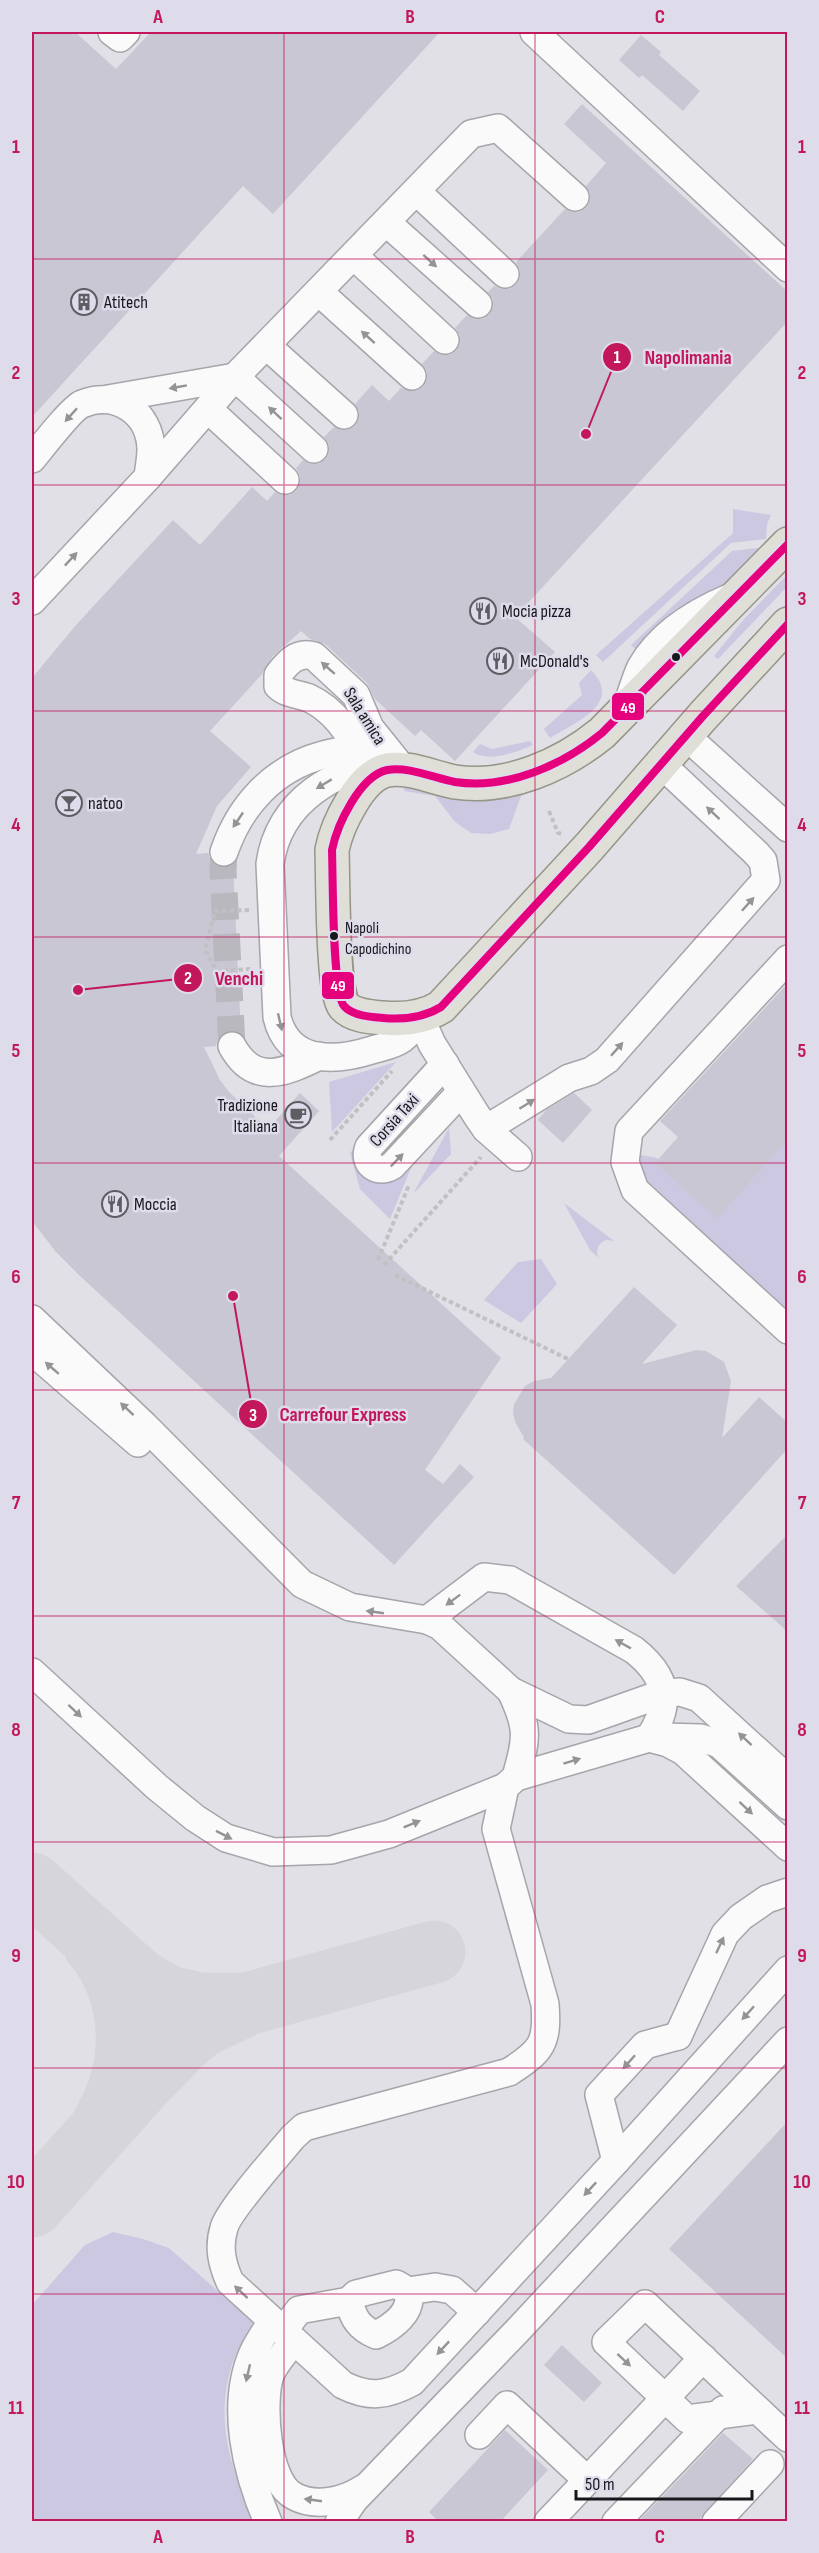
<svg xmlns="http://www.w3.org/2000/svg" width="819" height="2553" font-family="'Sofia Sans Condensed',sans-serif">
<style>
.green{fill:#ccc8e1}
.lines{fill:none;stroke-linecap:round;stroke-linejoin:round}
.taxiway{stroke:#d6d6da;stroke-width:63}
.building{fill:#c9c7d4}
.minor-tunnel{stroke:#b8b8be;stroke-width:27;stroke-dasharray:27 14;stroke-linecap:butt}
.minor-casing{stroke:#a5a5aa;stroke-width:30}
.major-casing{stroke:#979587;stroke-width:36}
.path{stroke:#c1c0c3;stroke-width:4;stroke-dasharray:4.5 3;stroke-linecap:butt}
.minor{stroke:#fafafb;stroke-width:27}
.major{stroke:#e0dfd7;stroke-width:33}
.bus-1-casing{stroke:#dedcea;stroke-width:12}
.bus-1{stroke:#e5007d;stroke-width:8}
.oneway{fill:#949497}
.grid{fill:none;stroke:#c2185b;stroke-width:1.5;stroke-opacity:0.55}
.bus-dot{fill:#18171c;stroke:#dedcea;stroke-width:2}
.labels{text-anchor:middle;stroke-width:5;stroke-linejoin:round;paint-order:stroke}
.bus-label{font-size:16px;fill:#18171c;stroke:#dedcea;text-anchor:start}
.poi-label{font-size:18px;fill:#18171c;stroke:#dedcea;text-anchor:start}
.street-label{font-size:18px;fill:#18171c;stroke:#dedcea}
.leader{fill:none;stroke:#c2185b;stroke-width:2}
.callout-dot{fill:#c2185b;stroke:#dedcea;stroke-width:2}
.mark-label{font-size:18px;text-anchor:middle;font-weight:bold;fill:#fff}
.callout-label{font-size:20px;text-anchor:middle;font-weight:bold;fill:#c2185b;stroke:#dedcea;stroke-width:5;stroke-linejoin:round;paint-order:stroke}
.line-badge{stroke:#dedcea;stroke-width:2}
.badge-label{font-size:16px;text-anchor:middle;font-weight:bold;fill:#fff}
.neatline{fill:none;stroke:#c2185b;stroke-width:2}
.grid-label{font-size:20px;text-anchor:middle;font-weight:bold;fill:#c2185b}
</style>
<rect width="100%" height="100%" fill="#e0e0e6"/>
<g class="green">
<polygon points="733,509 771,515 767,524 766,539 731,543 603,662 596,655 733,533"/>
<polygon points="766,547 727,585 664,620 635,649 631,645 732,551"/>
<polygon points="787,575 787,587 718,659 714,656 744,619"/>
<path d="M591 670C624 703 576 722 550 738L544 729 582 695 579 683Z"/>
<path d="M530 741 533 745C517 752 489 763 473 752L480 744 492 749Z"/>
<polygon points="404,787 452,795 524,788 509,829 490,834 471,833 455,822 435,796 404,791"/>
<polygon points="396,1062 332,1132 329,1082"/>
<polygon points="449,1128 451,1154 413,1194"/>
<polygon points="363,1138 360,1165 420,1146 390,1219 360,1189 350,1153"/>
<polygon points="787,1139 787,1317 647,1185 635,1154 657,1158 684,1189 717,1218"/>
<path d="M564 1203 614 1241 606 1240C598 1243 595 1251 599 1258L590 1250Z"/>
<polygon points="541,1259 557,1284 521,1323 484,1300 518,1262"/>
<path d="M113 2232 143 2239 169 2248 253 2322C247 2334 239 2346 234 2359 213 2417 230 2469 255 2521L32 2522V2305L85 2245Z"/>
</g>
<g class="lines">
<g class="taxiway">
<polyline points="32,1884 140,1981 169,1997 200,2004 247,2004"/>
<path d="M94 1944C135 1994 137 2063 106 2118"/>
<polyline points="32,2206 143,2082 182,2042 200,2027 247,2004 434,1952"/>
</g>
</g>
<g class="building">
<polygon points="32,32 75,32 116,69 151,32 440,32 273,214 243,186 32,417"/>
<polygon points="641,35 661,52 659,55 700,91 683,111 642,75 639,78 619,60"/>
<polygon points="582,104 788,292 788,321 515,617 555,652 455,761 421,730 415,736 375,699 367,683 325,644 310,639 301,631 273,656 263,673 210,731 251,767 217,806 196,854 208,853 211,861 219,867 227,867 233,865 241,1034 230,1030 223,1033 218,1039 216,1046 204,1047 220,1080 229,1092 268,1129 300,1093 319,1111 279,1156 501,1358 425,1470 443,1484 460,1464 474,1477 394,1565 80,1276 56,1252 32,1221 32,678 76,625 173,520 200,545 252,487 267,501 275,492 282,495 290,495 296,491 300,483 300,475 296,468 303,460 310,464 318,464 326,459 329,453 329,445 324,437 334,427 341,430 348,430 355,426 359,418 359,411 355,404 372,385 389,401 401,388 409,391 416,391 423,387 427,379 427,371 422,364 434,351 442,355 450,355 456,351 460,343 460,335 455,328 467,315 475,319 483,319 489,315 493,307 493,299 488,292 494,286 501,289 509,289 517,284 520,277 520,270 516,262 565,209 571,212 579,212 587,207 590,200 590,193 586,186 606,163 564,124"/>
<polygon points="788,983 788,1139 717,1219 655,1163 678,1137 660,1121"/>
<polygon points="574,1093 592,1110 563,1143 538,1120 546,1110"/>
<polygon points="634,1287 677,1325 642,1364 696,1350 706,1351 724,1362 731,1381 722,1438 759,1397 788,1423 788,1448 674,1575 523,1439 524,1437 516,1424 513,1414 514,1404 525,1386 534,1381 551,1378"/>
<polygon points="788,1534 788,1632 736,1586"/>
<polygon points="788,2121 788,2359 669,2249"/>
<polygon points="562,2345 602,2383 584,2402 544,2365"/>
<polygon points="505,2430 548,2470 500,2522 439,2522 429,2512"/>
<polygon points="723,2433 753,2459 697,2522 638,2522"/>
</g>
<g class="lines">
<polyline class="minor-tunnel" points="224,852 223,870 232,1046"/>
<defs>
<g id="minor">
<polyline points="112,32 120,38 126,32"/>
<polyline points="534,32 788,268"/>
<polyline points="416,191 505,274"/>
<polyline points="386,222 478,304"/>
<polyline points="354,256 445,340"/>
<polyline points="319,292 412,376"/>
<polyline points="267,346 344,415"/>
<polyline points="235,377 314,449"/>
<polyline points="108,399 235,377"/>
<polyline points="208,409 285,480"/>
<path d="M32 459C41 448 72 408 82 404 116 390 150 412 151 449 151 458 149 468 148 477"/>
<polyline points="32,601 148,477 235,377 471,134 498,128 575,197"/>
<path d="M626 706C632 694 635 679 641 667 660 634 696 612 729 598"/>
<polyline points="686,736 788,828"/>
<path d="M395 764C336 765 278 802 270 864L277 1017C288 1064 334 1062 372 1050 382 1047 394 1045 402 1039 410 1033 415 1025 420 1017"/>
<path d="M370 780C359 748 341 713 309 698 299 694 286 694 278 686V675C287 663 297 651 314 656L356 695 370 728 399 764"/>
<path d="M224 852C240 805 274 768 323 755 341 750 355 748 373 755"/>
<polyline points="788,959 629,1131 625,1162 635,1190 788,1330"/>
<polyline points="420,1017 432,1044 477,1116 486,1129 518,1157"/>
<path d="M232 1046C254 1086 285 1073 319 1056"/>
<path d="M445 1064 369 1147C362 1163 377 1175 392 1166L461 1092"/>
<polyline points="486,1129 569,1078 591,1071 607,1060 766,880 763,861 756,853 661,764"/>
<polyline points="32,1319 145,1426 302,1584 350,1607 427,1620 440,1626 511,1691 569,1719 588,1720 664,1693 680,1692 699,1698 788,1779"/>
<polyline points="32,1351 138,1443"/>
<path d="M32 1672 157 1787 195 1818 226 1838 273 1852 331 1850 389 1834 505 1787 516 1777 649 1738C673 1703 667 1676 634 1650L510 1580 484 1577 427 1620"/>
<path d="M511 1691C529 1729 527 1737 516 1777"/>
<polyline points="662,1737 701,1738 719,1744 788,1806"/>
<polyline points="649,1738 668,1743 683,1751 788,1847"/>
<path d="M505 1787 496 1829 545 2004C548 2043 542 2051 509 2072L304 2127 293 2137C279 2154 228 2211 224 2228 218 2247 222 2264 230 2282L343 2385C369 2398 386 2396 412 2382L616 2161 788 1970"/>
<polyline points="678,2036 725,1934 741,1917 767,1899 788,1892"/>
<polyline points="616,2161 599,2095 645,2045 678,2036"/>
<path d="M408 2291C414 2312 392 2327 376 2335 359 2328 353 2318 349 2301L356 2294 396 2284 408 2291 435 2287 452 2290 477 2312"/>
<polyline points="283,2331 299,2310 349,2301"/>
<path d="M294 2341C286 2351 275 2363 270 2375 261 2402 266 2482 294 2496 316 2508 344 2501 364 2488"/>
<polyline points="757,2410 687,2419 606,2342 645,2304 776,2427 788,2438"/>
<polyline points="479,2435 507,2405 587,2480"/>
<path d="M268 2522C246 2472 230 2405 253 2353 258 2342 266 2331 272 2321"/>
<polyline points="339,2522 354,2500 519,2329 788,2041"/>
<polyline points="548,2522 703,2358"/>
<polyline points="616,2522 723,2410"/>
<polyline points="716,2522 770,2464"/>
</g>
<path id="major" d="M788 544 602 733C563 765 507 790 455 782 434 778 408 766 387 770 360 776 337 825 332 850 333 874 332 992 344 1006 353 1016 371 1017 383 1018 404 1020 423 1018 441 1007L589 847 703 716 788 624"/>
</defs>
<use href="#minor" class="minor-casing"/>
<use href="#major" class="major-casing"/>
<g class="path">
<polyline points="549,811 558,833 563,834"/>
<polyline points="249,910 215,911 205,950 217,971 252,969"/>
<polyline points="330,1140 392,1071"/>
<polyline points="378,1260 409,1185"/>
<polyline points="384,1265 481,1157"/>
<polyline points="395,1275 568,1359"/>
</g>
<use href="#minor" class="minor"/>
<use href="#major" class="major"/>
<defs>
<path id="bus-1" d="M788 544 602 733C563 765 507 790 455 782 434 778 408 766 387 770 360 776 337 825 332 850 333 874 332 992 344 1006 353 1016 371 1017 383 1018 404 1020 423 1018 441 1007L589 847 703 716 788 624"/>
</defs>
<use href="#bus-1" class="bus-1-casing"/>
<use href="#bus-1" class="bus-1"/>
</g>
<defs><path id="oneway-solid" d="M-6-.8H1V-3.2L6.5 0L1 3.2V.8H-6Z" transform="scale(1.5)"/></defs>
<g class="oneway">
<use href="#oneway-solid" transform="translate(430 261) rotate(42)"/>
<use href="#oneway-solid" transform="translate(368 337) rotate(-138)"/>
<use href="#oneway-solid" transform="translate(178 387) rotate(170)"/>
<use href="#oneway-solid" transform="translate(275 413) rotate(-137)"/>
<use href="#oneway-solid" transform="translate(71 415) rotate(132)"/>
<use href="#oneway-solid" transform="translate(71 559) rotate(-47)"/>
<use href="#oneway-solid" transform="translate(328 668) rotate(-139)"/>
<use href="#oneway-solid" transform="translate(324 784) rotate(149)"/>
<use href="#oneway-solid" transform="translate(713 813) rotate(-137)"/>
<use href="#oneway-solid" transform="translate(238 820) rotate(124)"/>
<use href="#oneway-solid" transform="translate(748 904) rotate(-48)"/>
<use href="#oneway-solid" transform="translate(280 1022) rotate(77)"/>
<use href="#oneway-solid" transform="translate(617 1049) rotate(-48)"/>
<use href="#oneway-solid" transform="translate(527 1104) rotate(-32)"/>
<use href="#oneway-solid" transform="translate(397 1160) rotate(-46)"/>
<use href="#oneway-solid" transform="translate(52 1368) rotate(-139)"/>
<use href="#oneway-solid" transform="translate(127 1409) rotate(-137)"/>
<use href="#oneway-solid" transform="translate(453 1600) rotate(143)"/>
<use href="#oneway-solid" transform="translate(375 1612) rotate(-172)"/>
<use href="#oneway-solid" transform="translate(623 1644) rotate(-151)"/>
<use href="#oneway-solid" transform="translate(75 1711) rotate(43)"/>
<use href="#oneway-solid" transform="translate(745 1739) rotate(-137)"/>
<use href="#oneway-solid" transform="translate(572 1761) rotate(-17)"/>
<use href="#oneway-solid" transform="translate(746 1808) rotate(43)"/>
<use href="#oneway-solid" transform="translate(412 1824) rotate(-22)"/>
<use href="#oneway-solid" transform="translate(224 1835) rotate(27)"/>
<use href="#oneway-solid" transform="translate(720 1945) rotate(-65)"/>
<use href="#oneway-solid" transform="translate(748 2013) rotate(132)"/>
<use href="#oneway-solid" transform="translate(629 2062) rotate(132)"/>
<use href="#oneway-solid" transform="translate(590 2189) rotate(133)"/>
<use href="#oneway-solid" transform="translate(241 2292) rotate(-137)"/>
<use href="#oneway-solid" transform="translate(443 2348) rotate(133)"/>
<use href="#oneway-solid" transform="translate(624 2360) rotate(43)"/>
<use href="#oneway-solid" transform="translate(248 2373) rotate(103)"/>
<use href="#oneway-solid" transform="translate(313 2500) rotate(-172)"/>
</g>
<path class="grid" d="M284 32V2522M535 32V2522M32 259H788M32 485H788M32 711H788M32 937H788M32 1163H788M32 1390H788M32 1616H788M32 1842H788M32 2068H788M32 2294H788"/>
<defs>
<symbol id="building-ring" viewBox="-11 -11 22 22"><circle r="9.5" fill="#dedcea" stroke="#5e5d63" stroke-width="1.5"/><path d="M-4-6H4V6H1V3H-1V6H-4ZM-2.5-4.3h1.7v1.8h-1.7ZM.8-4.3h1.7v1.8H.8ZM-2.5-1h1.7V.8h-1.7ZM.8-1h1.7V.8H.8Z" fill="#5e5d63"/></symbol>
<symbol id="restaurant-ring" viewBox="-11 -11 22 22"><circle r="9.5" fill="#dedcea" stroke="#5e5d63" stroke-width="1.5"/><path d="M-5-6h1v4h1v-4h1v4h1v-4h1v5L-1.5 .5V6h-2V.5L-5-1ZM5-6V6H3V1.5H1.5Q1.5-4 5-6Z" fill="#5e5d63"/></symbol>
<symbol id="bar-ring" viewBox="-11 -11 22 22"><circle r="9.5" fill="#dedcea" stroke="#5e5d63" stroke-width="1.5"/><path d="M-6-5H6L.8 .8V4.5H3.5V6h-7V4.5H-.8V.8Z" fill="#5e5d63"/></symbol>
<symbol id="cafe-ring" viewBox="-11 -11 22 22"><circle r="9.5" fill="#dedcea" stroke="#5e5d63" stroke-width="1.5"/><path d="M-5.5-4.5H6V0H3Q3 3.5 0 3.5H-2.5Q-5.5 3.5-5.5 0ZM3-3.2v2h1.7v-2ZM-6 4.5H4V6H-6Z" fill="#5e5d63"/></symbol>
</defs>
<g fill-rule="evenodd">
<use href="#building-ring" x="69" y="287" width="30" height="30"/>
<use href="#restaurant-ring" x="468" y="596" width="30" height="30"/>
<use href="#restaurant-ring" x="485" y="646" width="30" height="30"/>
<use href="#bar-ring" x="54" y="788" width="30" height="30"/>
<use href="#cafe-ring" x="283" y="1100" width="30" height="30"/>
<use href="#restaurant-ring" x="100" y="1189" width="30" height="30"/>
</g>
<g class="bus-dot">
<circle cx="676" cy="657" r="5"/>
<circle cx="334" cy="936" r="5"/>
</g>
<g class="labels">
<g class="bus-label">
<text x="345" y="933">Napoli<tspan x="345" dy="21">Capodichino</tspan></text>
</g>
<g class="poi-label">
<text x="104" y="308">Atitech</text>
<text x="502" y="617">Mocia pizza</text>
<text x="520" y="667">McDonald's</text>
<text x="88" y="809">natoo</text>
<text x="278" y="1111" text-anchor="end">Tradizione<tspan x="278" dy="21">Italiana</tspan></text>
<text x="134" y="1210">Moccia</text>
</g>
<g class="street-label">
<text transform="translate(365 716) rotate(58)" y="6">Sala amica</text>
<text transform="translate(394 1120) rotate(-48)" y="6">Corsia Taxi</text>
</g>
</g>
<path class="leader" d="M586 434L617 357M78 990L188 978M233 1296L253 1414"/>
<g class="callout-dot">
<circle cx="586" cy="434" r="6"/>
<circle cx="78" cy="990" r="6"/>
<circle cx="233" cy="1296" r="6"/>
<circle cx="617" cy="357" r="15"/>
<circle cx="188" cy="978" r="15"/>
<circle cx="253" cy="1414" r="15"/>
</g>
<g class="mark-label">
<text x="617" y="363">1</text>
<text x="188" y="984">2</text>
<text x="253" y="1421">3</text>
</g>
<g class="callout-label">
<text x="688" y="364">Napolimania</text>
<text x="239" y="985">Venchi</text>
<text x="343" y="1421">Carrefour Express</text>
</g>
<g class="line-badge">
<rect x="611" y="692" width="34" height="29" rx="6" fill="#e5007d"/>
<rect x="321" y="971" width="34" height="29" rx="6" fill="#e5007d"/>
</g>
<g class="badge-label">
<text x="628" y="713">49</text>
<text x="338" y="991">49</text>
</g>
<rect width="819" height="2553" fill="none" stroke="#dedcea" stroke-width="66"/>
<path d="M576 2490v9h176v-9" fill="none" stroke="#18171c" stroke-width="3"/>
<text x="585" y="2490" font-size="18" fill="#18171c" stroke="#dedcea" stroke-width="4.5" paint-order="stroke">50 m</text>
<rect x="33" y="33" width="753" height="2487" class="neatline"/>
<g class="grid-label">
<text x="158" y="23">A</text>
<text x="410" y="23">B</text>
<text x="660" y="23">C</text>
<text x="16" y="153">1</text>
<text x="802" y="153">1</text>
<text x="16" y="379">2</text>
<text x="802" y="379">2</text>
<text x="16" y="605">3</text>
<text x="802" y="605">3</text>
<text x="16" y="831">4</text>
<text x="802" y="831">4</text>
<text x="16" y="1057">5</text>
<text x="802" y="1057">5</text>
<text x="16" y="1283">6</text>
<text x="802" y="1283">6</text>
<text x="16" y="1509">7</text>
<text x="802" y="1509">7</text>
<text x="16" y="1736">8</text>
<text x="802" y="1736">8</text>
<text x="16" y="1962">9</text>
<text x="802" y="1962">9</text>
<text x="16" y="2188">10</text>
<text x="802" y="2188">10</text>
<text x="16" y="2414">11</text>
<text x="802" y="2414">11</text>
<text x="158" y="2543">A</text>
<text x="410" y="2543">B</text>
<text x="660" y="2543">C</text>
</g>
</svg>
